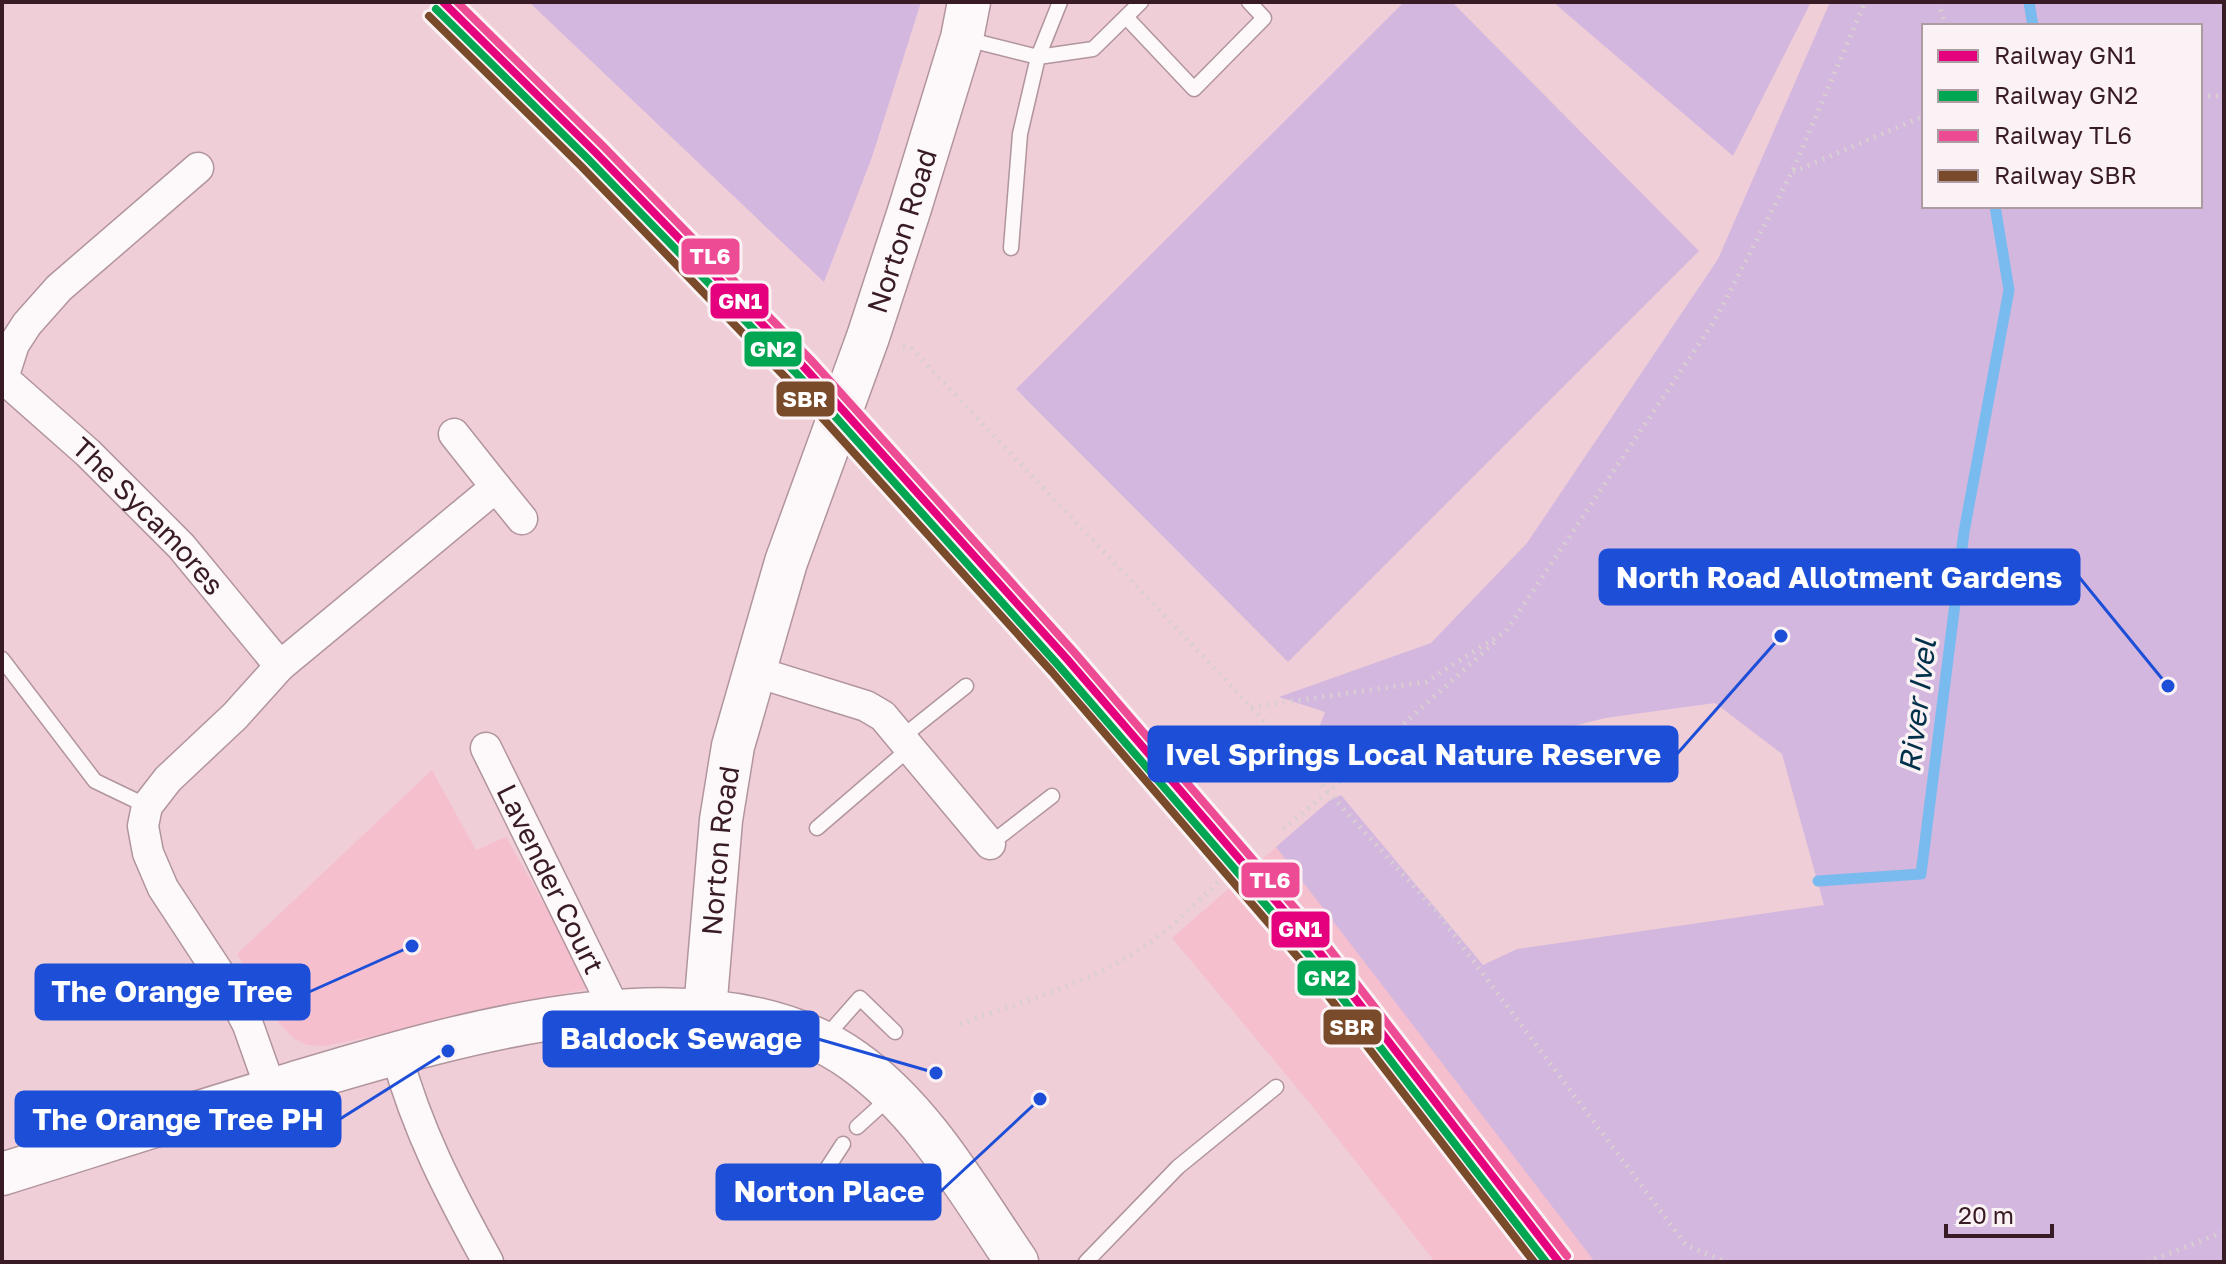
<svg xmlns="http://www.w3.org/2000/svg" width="2226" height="1264" font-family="'Golos Text',sans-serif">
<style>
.built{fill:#f5bfce}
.green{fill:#d3b7df;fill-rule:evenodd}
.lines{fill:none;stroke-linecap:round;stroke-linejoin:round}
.stream{stroke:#79bbee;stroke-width:11}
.lane-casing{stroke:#b1959d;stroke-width:17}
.street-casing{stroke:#b1959d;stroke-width:33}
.secondary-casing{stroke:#b1959d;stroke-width:45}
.path{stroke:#d9ced2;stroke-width:5;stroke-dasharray:2 6;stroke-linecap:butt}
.lane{stroke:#fdf8f9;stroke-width:14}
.street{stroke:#fdf8f9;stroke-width:30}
.secondary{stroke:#fdf8f9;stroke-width:42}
.rail-1-casing{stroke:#faf2f4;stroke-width:14}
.rail-2-casing{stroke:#faf2f4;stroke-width:14}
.rail-3-casing{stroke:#faf2f4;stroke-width:14}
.rail-4-casing{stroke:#faf2f4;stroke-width:14}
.rail-1{stroke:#e5007d;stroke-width:8}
.rail-2{stroke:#00a651;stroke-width:8}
.rail-3{stroke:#ee4b95;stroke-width:8}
.rail-4{stroke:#7a4b2a;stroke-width:8}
.labels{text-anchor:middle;stroke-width:7;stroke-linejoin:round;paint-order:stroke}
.street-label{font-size:28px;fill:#381b24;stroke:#faf2f4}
.water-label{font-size:30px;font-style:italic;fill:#01304b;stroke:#faf2f4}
.leader{fill:none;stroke:#1d4ed8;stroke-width:3}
.callout-dot{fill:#1d4ed8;stroke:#faf2f4;stroke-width:3}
.callout{fill:#1d4ed8;stroke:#1d4ed8;stroke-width:3}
.callout-label{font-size:30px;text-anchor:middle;font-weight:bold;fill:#fff}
.line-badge{stroke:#faf2f4;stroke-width:3}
.badge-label{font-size:22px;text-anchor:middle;font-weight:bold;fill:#fff}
</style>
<rect width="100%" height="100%" fill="#f0ced7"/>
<g class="built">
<polygon points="432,770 476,850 506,837 592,988 478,1010 408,1029 325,1046 307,1045 293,1038 279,1023 237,954"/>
<polygon points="1329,801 1690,1262 1435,1262 1312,1106 1172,938"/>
</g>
<g class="green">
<polygon points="529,2 921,2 872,157 824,282"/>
<polygon points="1404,2 1452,2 1699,251 1288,662 1016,389"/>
<polygon points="1553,2 1811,2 1733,156"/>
<path d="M1830 2H2224V1262H1595L1276 847 1329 801 1341 795 1483 965 1517 949 1824 905 1782 754 1715 703 1605 718 1543 734 1480 744 1372 781 1317 733 1325 712 1279 697 1431 643 1527 543 1718 259ZM1924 26H2200V206H1924Z"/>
</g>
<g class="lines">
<g class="stream">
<polyline points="2029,2 2033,26"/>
<polyline points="1818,881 1921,874 1964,532 2009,290 1995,206"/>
</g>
<defs>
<g id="lane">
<polyline points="1126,17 1194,89 1264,18 1249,2"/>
<polyline points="966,39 1038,57 1060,2"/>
<polyline points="1011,248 1020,134 1038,57 1093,49 1141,2"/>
<polyline points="2,659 95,781 147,806"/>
<polyline points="901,738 966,686"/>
<polyline points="817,828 910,748"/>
<polyline points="990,844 1052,796"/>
<polyline points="822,1041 860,998 895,1032"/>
<polyline points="857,1127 889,1098"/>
<polyline points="804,1204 843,1144"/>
<polyline points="1086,1262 1178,1167 1276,1087"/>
</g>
<g id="street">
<path id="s1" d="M198 168 59 288 27 324 14 344 3 378 88 453 181 546 280 666"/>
<polyline points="496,487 522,519"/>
<polyline points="753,671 866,706 883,716 990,844"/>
<path id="s2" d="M486 748 616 1012"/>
<path d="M396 1053C418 1132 449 1191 488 1262"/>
<polyline points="271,1090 248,1025 230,990 163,888 148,853 143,826 147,806 168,779 235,716 280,666 496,487 454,434"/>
</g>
<g id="secondary">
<path id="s3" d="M705 1010 721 820 733 746 786 562 868 337 910 208 962 38 969 2"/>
<path d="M2 1174C98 1144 194 1113 291 1084 449 1037 706 955 854 1061 924 1111 969 1192 1017 1262"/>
</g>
</defs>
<use href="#lane" class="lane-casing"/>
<use href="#street" class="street-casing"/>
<use href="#secondary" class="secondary-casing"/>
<g class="path">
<polyline points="1938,2 1946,26"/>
<polyline points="2200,96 2224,96"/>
<polyline points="1793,172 1924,116"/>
<polyline points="903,346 911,348 1251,707 1436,911 1686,1245 1726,1262"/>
<polyline points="1251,707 1426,682 1506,631 1715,320 1792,172 1865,2"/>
<polyline points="1283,829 1328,792 1495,642"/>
<path d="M960 1024C1019 1002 1086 985 1139 950 1170 930 1197 902 1224 877"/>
<polyline points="2147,1262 2224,1232"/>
</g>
<use href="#lane" class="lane"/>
<use href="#street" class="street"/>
<use href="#secondary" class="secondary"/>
<defs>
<polyline id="rail-1" points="443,2 595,152 804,367 1067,659 1317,949 1559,1262"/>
<polyline id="rail-2" points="436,9 588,159 797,374 1059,666 1309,955 1546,1262"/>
<polyline id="rail-3" points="457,2 602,145 811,360 1074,652 1325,943 1567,1256"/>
<polyline id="rail-4" points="429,16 581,166 789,381 1052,672 1302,962 1534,1262"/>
</defs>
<use href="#rail-1" class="rail-1-casing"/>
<use href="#rail-2" class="rail-2-casing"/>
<use href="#rail-3" class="rail-3-casing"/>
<use href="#rail-4" class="rail-4-casing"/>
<use href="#rail-1" class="rail-1"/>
<use href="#rail-2" class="rail-2"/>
<use href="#rail-3" class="rail-3"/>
<use href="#rail-4" class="rail-4"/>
</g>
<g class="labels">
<g class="street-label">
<text dy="10" stroke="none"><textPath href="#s3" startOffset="808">Norton Road</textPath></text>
<text dy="10" stroke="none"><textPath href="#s1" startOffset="492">The Sycamores</textPath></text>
<text dy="10" stroke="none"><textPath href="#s3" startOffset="160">Norton Road</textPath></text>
<text dy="10" stroke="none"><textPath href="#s2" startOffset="146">Lavender Court</textPath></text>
</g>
<g class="water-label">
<text transform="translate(1918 706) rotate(-83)" y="10">River Ivel</text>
</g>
</g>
<path class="leader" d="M2168 686L2079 577M1781 636L1677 754M412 946L309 992M936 1073L818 1039M448 1051L340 1119M1040 1099L940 1192"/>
<g class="callout-dot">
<circle cx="2168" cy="686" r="8"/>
<circle cx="1781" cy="636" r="8"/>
<circle cx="412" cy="946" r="8"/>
<circle cx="936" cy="1073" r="8"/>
<circle cx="448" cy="1051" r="8"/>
<circle cx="1040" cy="1099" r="8"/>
</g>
<g class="callout">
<rect x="1600" y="550" width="479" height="54" rx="8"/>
<rect x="1149" y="727" width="528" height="54" rx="8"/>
<rect x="36" y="965" width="273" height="54" rx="8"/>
<rect x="544" y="1012" width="274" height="54" rx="8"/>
<rect x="16" y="1092" width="324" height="54" rx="8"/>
<rect x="717" y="1165" width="223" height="54" rx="8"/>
</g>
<g class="callout-label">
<text x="1839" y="588">North Road Allotment Gardens</text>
<text x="1413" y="765">Ivel Springs Local Nature Reserve</text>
<text x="172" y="1002">The Orange Tree</text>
<text x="681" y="1049">Baldock Sewage</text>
<text x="178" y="1130">The Orange Tree PH</text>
<text x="829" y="1202">Norton Place</text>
</g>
<g class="line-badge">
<rect x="680" y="237" width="61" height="39" rx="8" fill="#ee4b95"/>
<rect x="709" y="282" width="61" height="38" rx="8" fill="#e5007d"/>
<rect x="743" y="330" width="60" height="38" rx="8" fill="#00a651"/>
<rect x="775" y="380" width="61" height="38" rx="8" fill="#7a4b2a"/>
<rect x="1240" y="861" width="61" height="38" rx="8" fill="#ee4b95"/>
<rect x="1270" y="910" width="61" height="39" rx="8" fill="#e5007d"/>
<rect x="1296" y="959" width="61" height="38" rx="8" fill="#00a651"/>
<rect x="1322" y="1008" width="61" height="38" rx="8" fill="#7a4b2a"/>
</g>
<g class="badge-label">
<text x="710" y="264">TL6</text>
<text x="740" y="309">GN1</text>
<text x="773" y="357">GN2</text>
<text x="805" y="407">SBR</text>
<text x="1270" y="888">TL6</text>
<text x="1300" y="937">GN1</text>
<text x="1327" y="986">GN2</text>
<text x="1352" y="1035">SBR</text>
</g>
<rect width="2226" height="1264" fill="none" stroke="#381b24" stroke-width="8"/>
<rect x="1922" y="24" width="280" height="184" fill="#faf2f4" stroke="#ac9ca1" stroke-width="2"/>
<rect x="1938" y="50" width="40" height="12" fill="#e5007d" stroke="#ac9ca1" stroke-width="2"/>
<text x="1994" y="64" font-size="24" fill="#381b24">Railway GN1</text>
<rect x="1938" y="90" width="40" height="12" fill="#00a651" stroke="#ac9ca1" stroke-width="2"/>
<text x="1994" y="104" font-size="24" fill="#381b24">Railway GN2</text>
<rect x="1938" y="130" width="40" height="12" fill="#ee4b95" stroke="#ac9ca1" stroke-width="2"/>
<text x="1994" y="144" font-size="24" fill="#381b24">Railway TL6</text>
<rect x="1938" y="170" width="40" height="12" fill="#7a4b2a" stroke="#ac9ca1" stroke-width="2"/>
<text x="1994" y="184" font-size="24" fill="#381b24">Railway SBR</text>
<path d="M1946 1224v12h106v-12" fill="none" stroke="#381b24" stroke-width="4"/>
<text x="1958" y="1224" font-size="24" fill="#381b24" stroke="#faf2f4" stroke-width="6" paint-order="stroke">20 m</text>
</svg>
